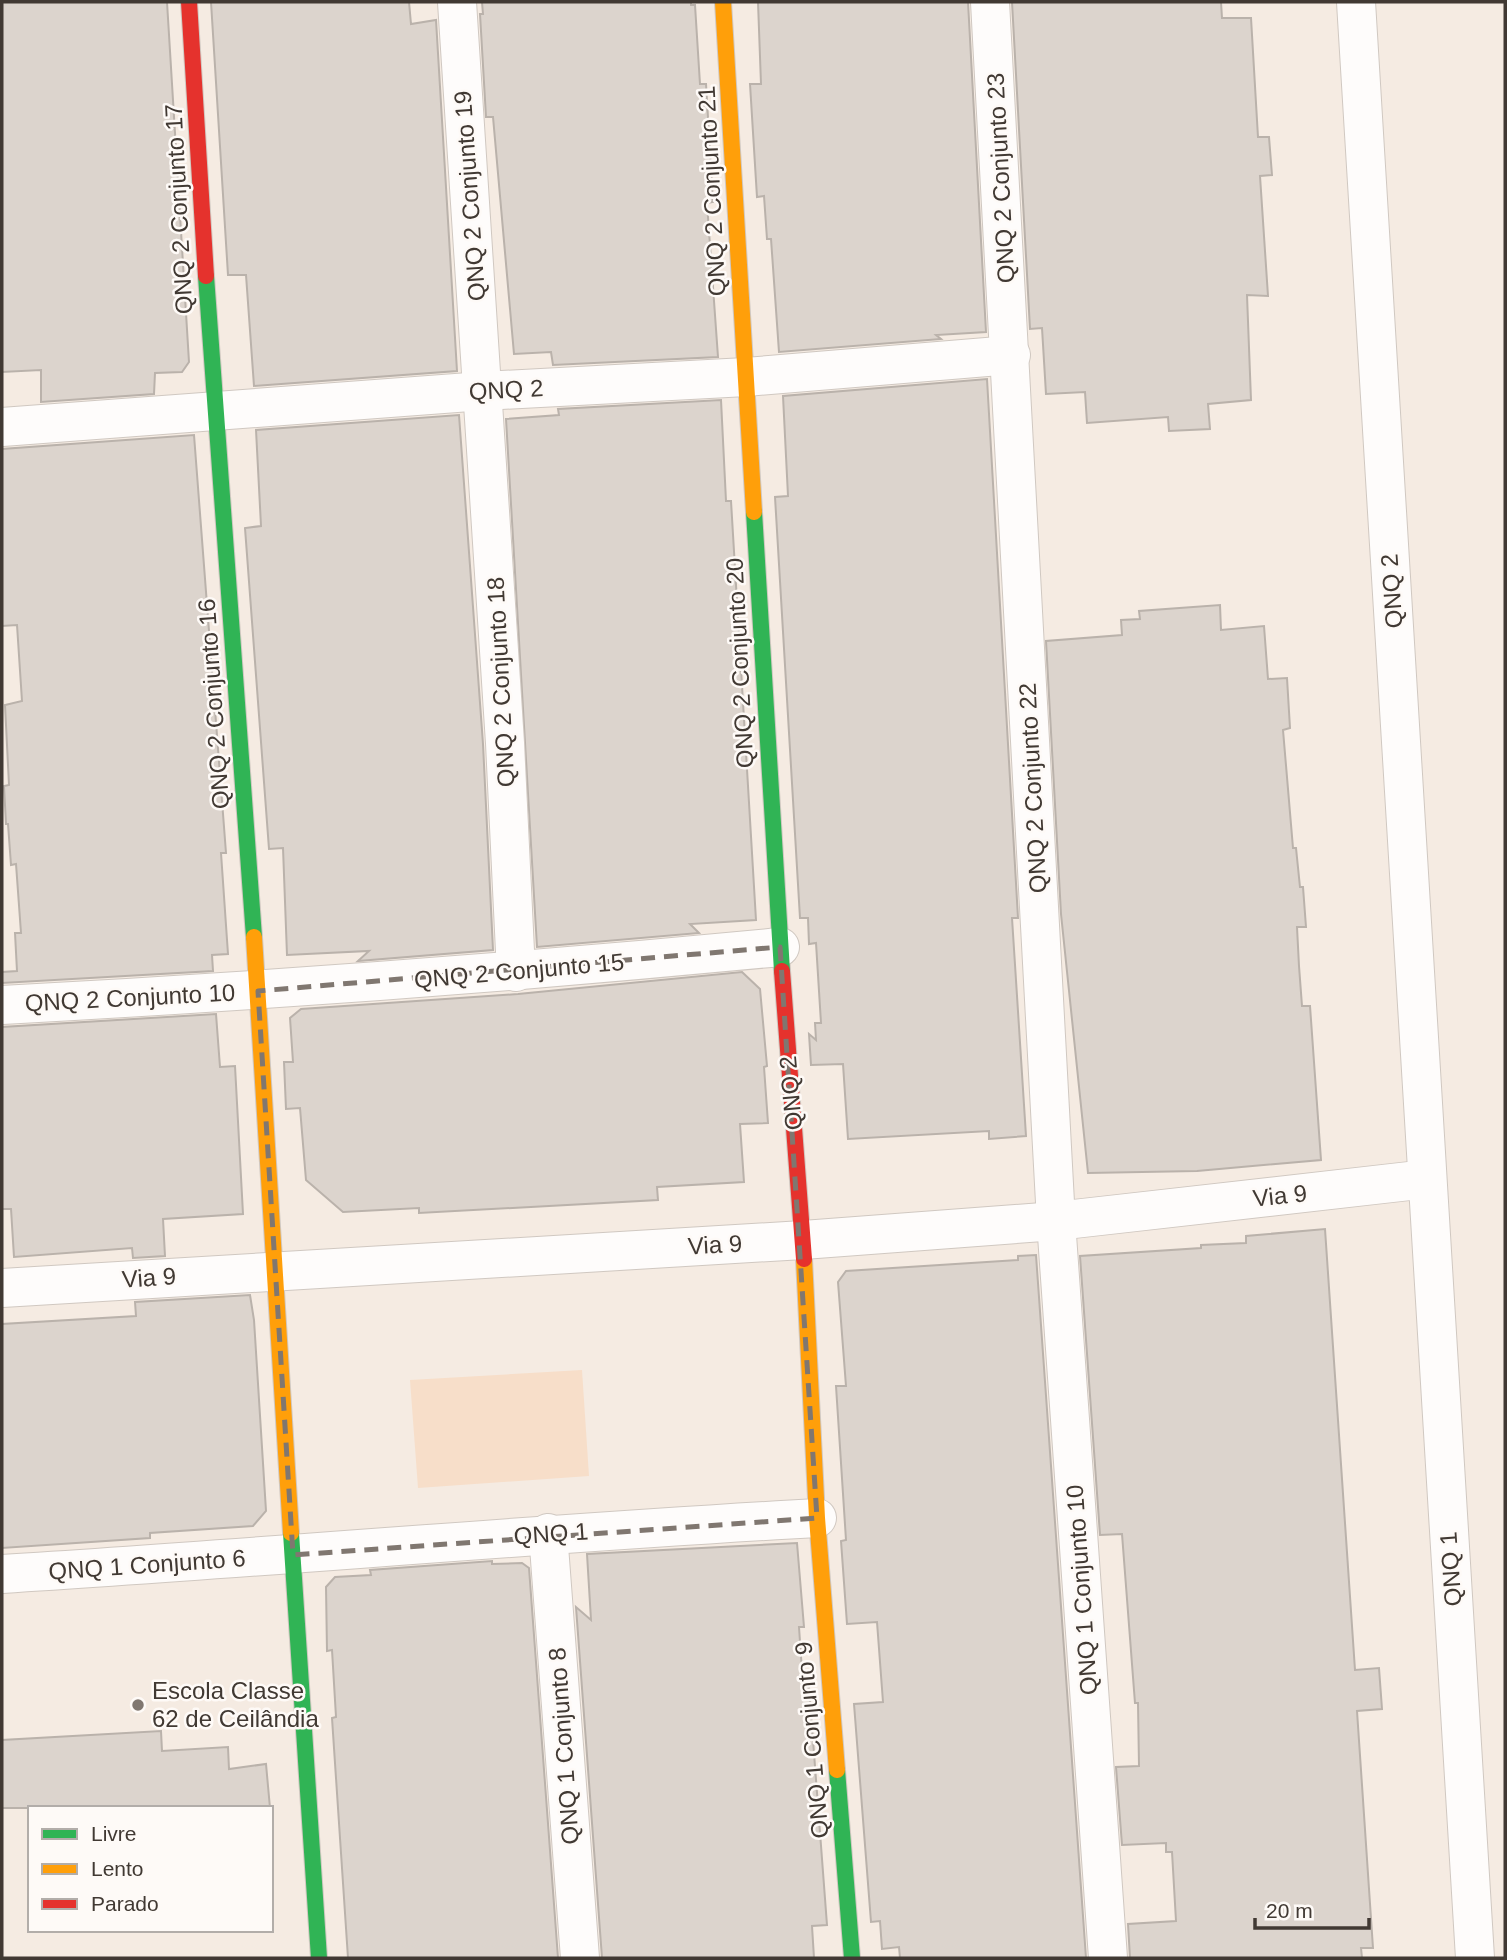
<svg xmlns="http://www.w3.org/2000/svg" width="1507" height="1960" font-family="Arial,sans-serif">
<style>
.green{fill:#f7dec9}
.building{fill:#dcd4cd;stroke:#bab2ab;stroke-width:2}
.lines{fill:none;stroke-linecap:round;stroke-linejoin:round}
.street-casing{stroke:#d0c8c1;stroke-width:40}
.fast-casing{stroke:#d0c8c1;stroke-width:18}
.slow-casing{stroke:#d0c8c1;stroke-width:18}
.jam-casing{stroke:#d0c8c1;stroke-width:18}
.street{stroke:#fefcfb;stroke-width:38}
.fast{stroke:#30b455;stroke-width:16}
.slow{stroke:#ff9f0a;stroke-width:16}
.jam{stroke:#e5322d;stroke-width:16}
.marked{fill:none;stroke:#807770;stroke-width:5;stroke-dasharray:14 9;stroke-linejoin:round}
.poi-dot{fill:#807770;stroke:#fefaf7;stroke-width:2.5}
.labels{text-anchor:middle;stroke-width:5;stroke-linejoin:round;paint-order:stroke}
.street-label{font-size:24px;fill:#413933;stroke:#fefaf7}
.poi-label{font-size:24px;fill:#413933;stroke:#fefaf7;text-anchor:start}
</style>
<rect width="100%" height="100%" fill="#f5ebe2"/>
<polygon class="green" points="582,1370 589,1476 418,1488 410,1380"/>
<g class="building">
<polygon points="2,2 167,2 189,362 182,372 155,373 154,394 41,402 41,370 2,372"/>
<polygon points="211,2 409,2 411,24 436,20 457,371 254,386 246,275 228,275"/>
<polygon points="482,2 691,2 691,5 695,5 700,84 706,84 713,202 707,203 718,357 553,365 551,352 514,354 493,117 486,117 480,14 483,14"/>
<polygon points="758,2 968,2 986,332 936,335 941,339 779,352 771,239 767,239 764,196 757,197 750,84 761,84"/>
<polygon points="1012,2 1221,2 1222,18 1251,18 1258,137 1269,137 1272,175 1260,176 1268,296 1247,295 1251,400 1208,404 1210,429 1169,431 1168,417 1087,423 1085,392 1046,394 1042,328 1030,329"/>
<polygon points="987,379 1018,918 1012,918 1026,1136 989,1139 989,1131 848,1139 843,1064 811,1065 809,1034 816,1040 815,1023 821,1023 816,943 809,944 808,918 800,918 775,497 788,496 783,396"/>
<polygon points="721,400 726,501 731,501 756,920 690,924 699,933 537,947 506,419 559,415 558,409"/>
<polygon points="459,415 483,744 493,950 358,961 369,951 287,955 283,848 269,849 245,528 261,526 256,430"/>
<polygon points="194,435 226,853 221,853 228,954 212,955 213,971 2,983 2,972 17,971 15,933 21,933 16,864 11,865 8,824 6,824 4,786 9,785 5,705 22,701 17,625 2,626 2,449"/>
<polygon points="1220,605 1221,630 1264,626 1268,679 1287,678 1290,728 1283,730 1293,848 1296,848 1300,887 1303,887 1306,927 1297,927 1299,966 1302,1006 1310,1006 1321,1160 1197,1171 1088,1173 1061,914 1046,641 1122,635 1121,620 1140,619 1139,611"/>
<polygon points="742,972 760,989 767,1066 764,1067 768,1123 740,1124 744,1182 657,1187 658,1200 419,1213 419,1208 343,1212 306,1180 300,1108 286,1109 284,1062 293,1062 290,1018 301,1009 518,994"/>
<polygon points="216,1014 220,1067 235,1066 243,1214 163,1219 165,1256 133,1258 132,1248 14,1257 11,1209 2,1209 2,1027"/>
<polygon points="1325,1229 1355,1670 1379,1668 1382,1709 1357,1711 1373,1948 1361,1948 1362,1958 1130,1958 1128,1924 1176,1921 1172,1852 1166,1852 1166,1843 1122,1845 1116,1767 1139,1766 1138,1703 1135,1703 1122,1534 1100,1535 1080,1256 1201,1248 1201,1245 1246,1243 1246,1236"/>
<polygon points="1036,1255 1086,1958 900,1958 899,1947 882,1949 880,1921 871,1922 854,1704 883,1702 877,1622 847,1624 841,1541 846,1540 836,1386 846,1386 838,1282 846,1271 1018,1260 1018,1256"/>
<polygon points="250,1295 254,1320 266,1511 253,1526 150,1533 150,1538 2,1548 2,1324 136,1316 135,1302"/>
<polygon points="797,1543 804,1627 799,1627 803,1686 809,1687 827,1925 812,1926 814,1958 602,1958 576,1607 591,1620 587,1554"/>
<polygon points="492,1561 492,1564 522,1563 529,1568 558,1958 348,1958 332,1718 336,1717 332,1650 327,1651 326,1587 335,1577 371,1575 370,1570"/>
<polygon points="161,1731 162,1751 228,1747 229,1769 266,1764 270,1808 2,1808 2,1740"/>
</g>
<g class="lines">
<defs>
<g id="street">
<polyline points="457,2 505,743 516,972"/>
<polyline points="990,2 1056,1221 1108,1958"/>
<polyline points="1356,2 1475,1958"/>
<polyline points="2,427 483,391 746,377 1011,355"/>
<path d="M2 1005C262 991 521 972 780 947"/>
<polyline points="2,1288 803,1240 1056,1221 1427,1179"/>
<polyline points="548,1533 580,1958"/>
<path d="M2 1574C274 1557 545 1533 817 1518"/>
</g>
<g id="fast">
<polyline points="206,276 254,937"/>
<polyline points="754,512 782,971"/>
<polyline points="291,1533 319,1958"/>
<polyline points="837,1770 852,1958"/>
</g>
<g id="slow">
<polyline points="723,2 754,512"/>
<polyline points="254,937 291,1533"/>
<polyline points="804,1259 817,1518 837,1770"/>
</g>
<g id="jam">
<polyline points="189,2 206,276"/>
<polyline points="782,971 804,1259"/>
</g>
</defs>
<use href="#street" class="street-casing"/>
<use href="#fast" class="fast-casing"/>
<use href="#slow" class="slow-casing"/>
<use href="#jam" class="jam-casing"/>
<use href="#street" class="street"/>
<use href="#fast" class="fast"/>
<use href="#slow" class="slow"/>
<use href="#jam" class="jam"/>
</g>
<path class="marked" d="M780 947 817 1518 293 1555 258 991Z"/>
<circle class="poi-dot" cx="138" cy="1705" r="7"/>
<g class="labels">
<g class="street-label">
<text transform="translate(1001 178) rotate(-93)" y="8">QNQ 2 Conjunto 23</text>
<text transform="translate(712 191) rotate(-93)" y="8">QNQ 2 Conjunto 21</text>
<text transform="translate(470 196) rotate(-94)" y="8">QNQ 2 Conjunto 19</text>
<text transform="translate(179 209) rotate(-93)" y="8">QNQ 2 Conjunto 17</text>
<text transform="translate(506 390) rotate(-3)" y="8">QNQ 2</text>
<text transform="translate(1392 591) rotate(-94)" y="8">QNQ 2</text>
<text transform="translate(740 663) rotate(-93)" y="8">QNQ 2 Conjunto 20</text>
<text transform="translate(501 682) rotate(-93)" y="8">QNQ 2 Conjunto 18</text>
<text transform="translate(214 704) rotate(-94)" y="8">QNQ 2 Conjunto 16</text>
<text transform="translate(1033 788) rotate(-93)" y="8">QNQ 2 Conjunto 22</text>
<text transform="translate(519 971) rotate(-5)" y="8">QNQ 2 Conjunto 15</text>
<text transform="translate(130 998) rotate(-3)" y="8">QNQ 2 Conjunto 10</text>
<text transform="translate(791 1093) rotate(-95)" y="8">QNQ 2</text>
<text transform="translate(1280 1196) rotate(-6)" y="8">Via 9</text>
<text transform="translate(715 1245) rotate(-3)" y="8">Via 9</text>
<text transform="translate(149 1278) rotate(-4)" y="8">Via 9</text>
<text transform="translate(551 1534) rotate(-4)" y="8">QNQ 1</text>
<text transform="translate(147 1565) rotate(-4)" y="8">QNQ 1 Conjunto 6</text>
<text transform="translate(1451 1569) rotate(-94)" y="8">QNQ 1</text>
<text transform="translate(1082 1590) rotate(-94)" y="8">QNQ 1 Conjunto 10</text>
<text transform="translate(812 1740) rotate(-95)" y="8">QNQ 1 Conjunto 9</text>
<text transform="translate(564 1746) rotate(-94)" y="8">QNQ 1 Conjunto 8</text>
</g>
<g class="poi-label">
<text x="152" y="1699">Escola Classe<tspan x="152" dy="28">62 de Ceilândia</tspan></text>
</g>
</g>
<rect width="1507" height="1960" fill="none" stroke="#413933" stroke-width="7"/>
<rect x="28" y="1806" width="245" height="126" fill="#fefaf7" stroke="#b2ada9" stroke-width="2"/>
<rect x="42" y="1829" width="35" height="10" fill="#30b455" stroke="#b2ada9" stroke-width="2"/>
<text x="91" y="1841" font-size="21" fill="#413933">Livre</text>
<rect x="42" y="1864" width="35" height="10" fill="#ff9f0a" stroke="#b2ada9" stroke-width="2"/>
<text x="91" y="1876" font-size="21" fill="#413933">Lento</text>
<rect x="42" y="1899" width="35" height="10" fill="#e5322d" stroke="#b2ada9" stroke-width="2"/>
<text x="91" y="1911" font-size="21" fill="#413933">Parado</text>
<path d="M1255 1918v10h114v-10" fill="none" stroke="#413933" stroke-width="3.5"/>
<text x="1266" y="1918" font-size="21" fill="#413933" stroke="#fefaf7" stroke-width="5" paint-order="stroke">20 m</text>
</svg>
